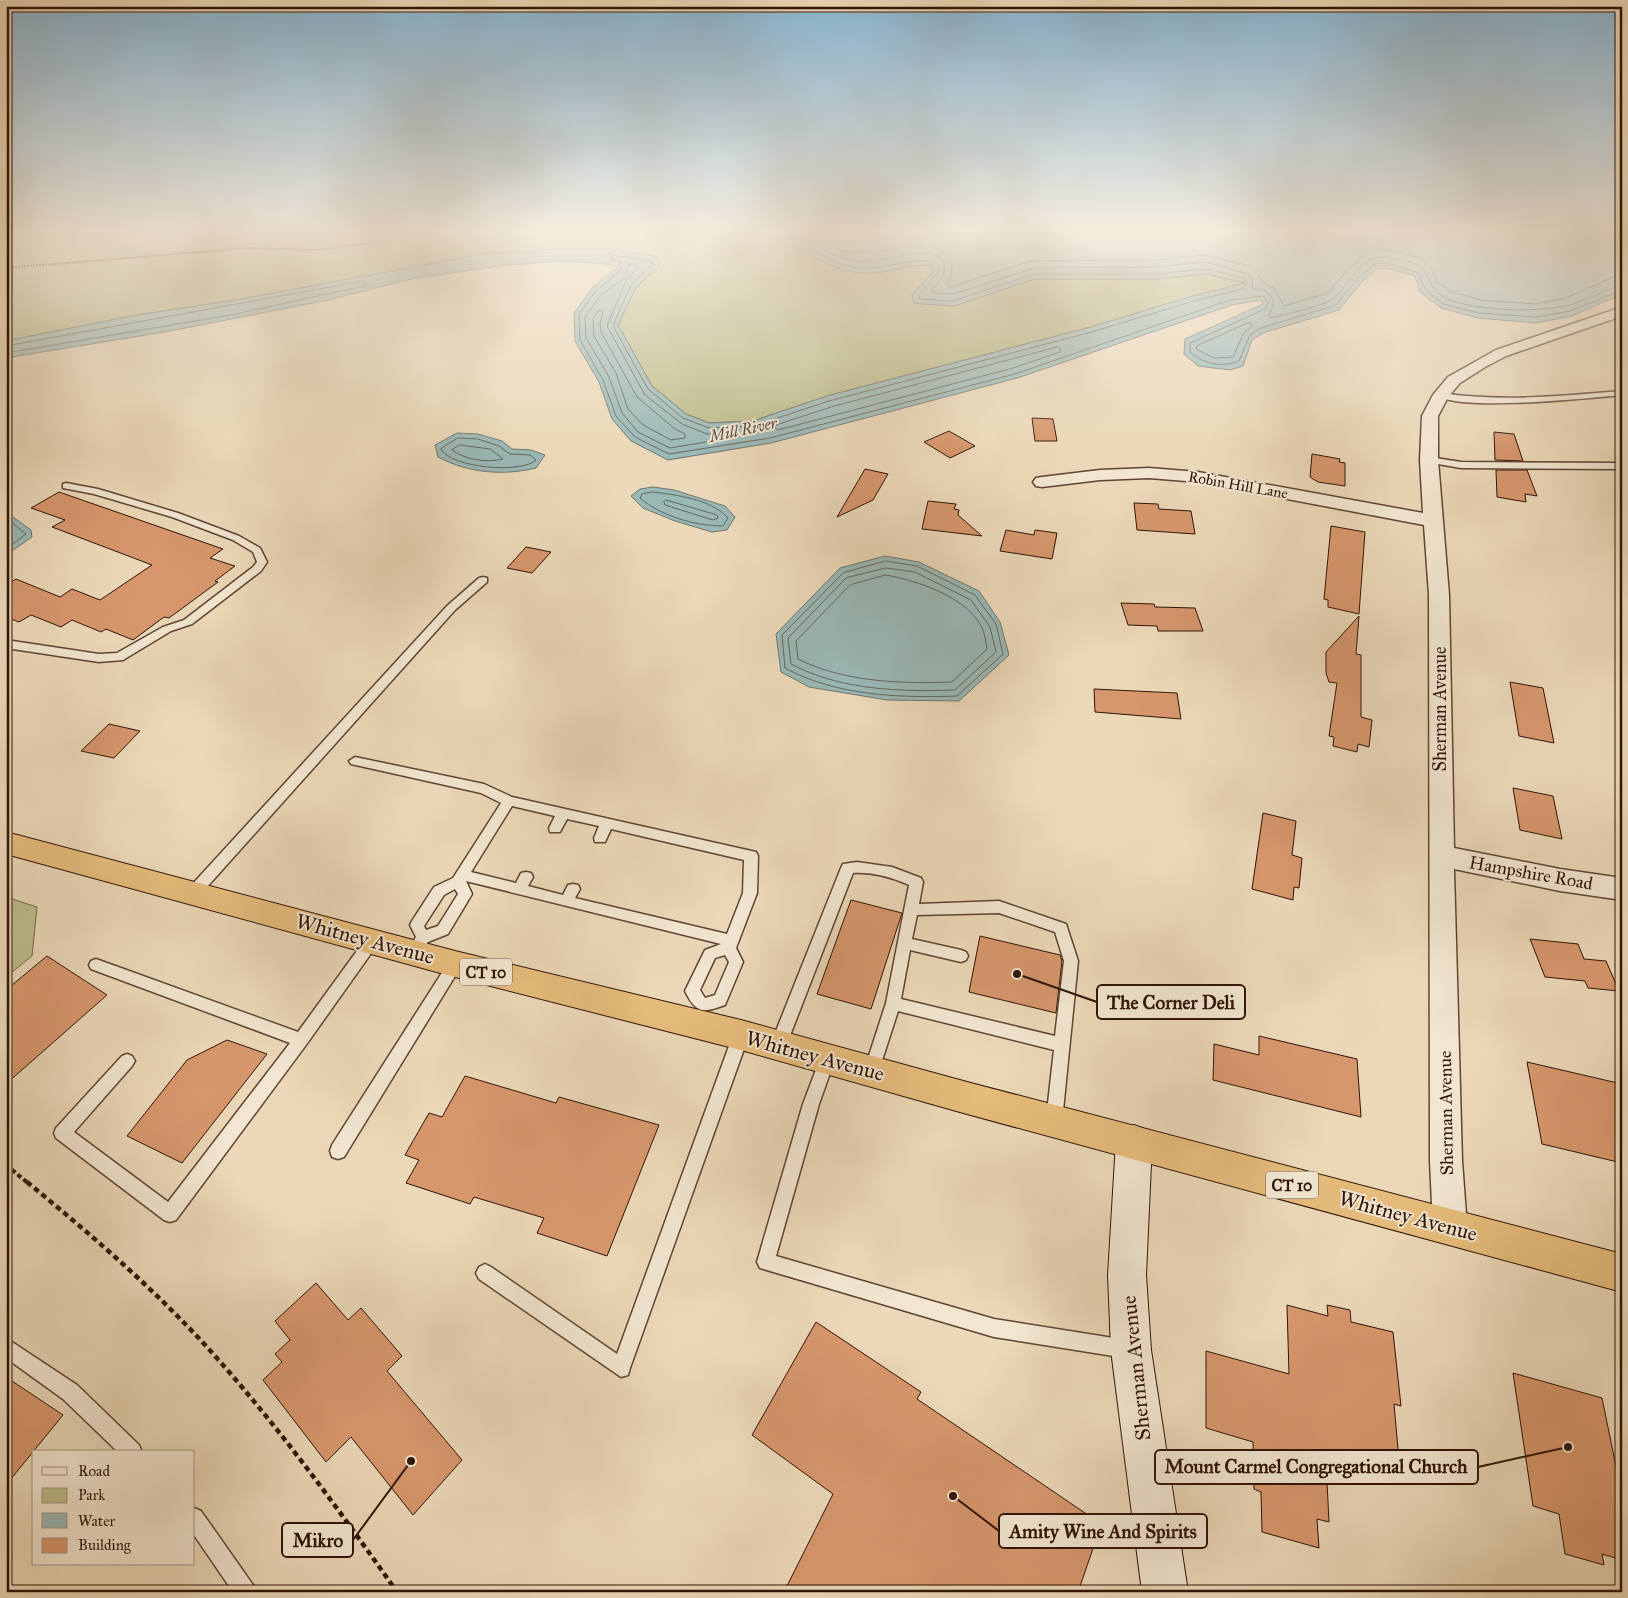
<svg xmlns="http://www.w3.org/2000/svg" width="1628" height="1598" font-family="'IM FELL Great Primer',serif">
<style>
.green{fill:#bdbd8b;stroke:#76684a}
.water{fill:#9ab8b6;stroke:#707670}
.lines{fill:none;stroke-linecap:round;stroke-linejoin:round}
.shore{stroke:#65665f;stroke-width:1}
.building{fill:#d7976d;stroke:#301408}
.service-casing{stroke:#5f4534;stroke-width:3}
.minor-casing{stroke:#5f4534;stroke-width:3}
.secondary-casing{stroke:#301408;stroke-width:2}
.trunk-casing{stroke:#301408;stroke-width:2}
.path-far2{stroke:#301408;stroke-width:2;stroke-dasharray:2 1;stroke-linecap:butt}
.path-far1{stroke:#301408;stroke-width:4;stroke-dasharray:4.5 3;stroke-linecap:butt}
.path{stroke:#301408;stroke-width:4.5;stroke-dasharray:5.5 4;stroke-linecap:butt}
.service{fill:#f2e6d1;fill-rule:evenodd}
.minor{fill:#f2e6d1;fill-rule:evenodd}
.secondary{fill:#f2e6d1;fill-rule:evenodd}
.trunk{fill:#e6bc7c;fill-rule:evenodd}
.labels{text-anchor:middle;stroke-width:4;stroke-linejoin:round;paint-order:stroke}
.far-street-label{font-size:15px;fill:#301408;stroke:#f2e6d1}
.far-water-label{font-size:16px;font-style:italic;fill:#554d45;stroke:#f2e6d1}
.shield{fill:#f2e6d1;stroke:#6a5344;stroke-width:1}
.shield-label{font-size:16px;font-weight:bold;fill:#301408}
.street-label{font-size:18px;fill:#301408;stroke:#f2e6d1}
.near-street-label{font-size:21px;fill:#301408;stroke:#f2e6d1}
.leader{fill:none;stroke:#301408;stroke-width:2}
.callout-dot{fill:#301408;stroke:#f2e6d1;stroke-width:2}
.callout{fill:#f2e6d1;stroke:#301408;stroke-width:2}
.callout-label{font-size:19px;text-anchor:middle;font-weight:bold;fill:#301408}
</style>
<rect width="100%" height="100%" fill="#ebd8b8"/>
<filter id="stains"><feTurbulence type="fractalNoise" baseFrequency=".004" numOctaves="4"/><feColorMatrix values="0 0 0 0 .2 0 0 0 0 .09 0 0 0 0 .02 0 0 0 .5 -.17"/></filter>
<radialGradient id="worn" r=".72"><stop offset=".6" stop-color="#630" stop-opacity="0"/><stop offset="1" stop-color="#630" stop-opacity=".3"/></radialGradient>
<g class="green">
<polygon points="6,229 73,229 66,236 129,233 134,229 786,229 793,239 872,273 919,264 933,266 934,270 912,295 914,303 954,306 1034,279 1156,279 1206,274 1246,283 1193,296 1087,328 827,396 753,421 709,423 686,414 652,386 618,325 636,287 659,266 607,249 558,249 483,254 236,300 137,315 6,341"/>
<polygon points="6,897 37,907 32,956 6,977"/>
</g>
<g class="water">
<path d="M786 229H1618L1622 231V294L1572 316 1536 323 1478 318 1441 308 1420 292 1415 276 1389 269 1377 268 1362 282 1339 310 1263 333 1252 340 1243 366 1230 370 1198 366 1184 354 1185 339 1263 304 1261 300 1232 305 1017 378 771 443 668 460 631 441 612 419 599 382 575 341 574 313 593 287 618 267 607 264 563 261 508 265 415 278 328 300 170 331 6 358V341L137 315 236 300 483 254 558 249H607L658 257 659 266 636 287 618 325 652 386 686 414 709 423 753 421 827 396 1087 328 1193 296 1245 283 1206 274 1156 279H1034L954 306 914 303 912 295 934 271 933 266C911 263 893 272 872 273 838 275 805 255 786 229Z"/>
<path d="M457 433 478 434 502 441 512 449 531 450 545 455 536 468C503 476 468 473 438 457L435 445Z"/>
<polygon points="653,487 674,490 725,506 735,517 727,530 712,532 675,521 643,508 631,496 640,489"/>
<polygon points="6,512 31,530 32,537 6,555"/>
<polygon points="885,556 919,562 979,591 1000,622 1009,655 959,701 887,700 809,687 781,672 776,634 840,568"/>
</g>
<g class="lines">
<g class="shore">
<path d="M792 229C812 253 841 271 873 268 894 266 913 258 935 261L938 265V273L918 295 920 299 953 301 1034 274H1156L1206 269 1243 278 1247 284 1242 289 1194 301 1088 333 829 401 753 426 709 428 683 418 648 389 614 328V323L631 285 653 264 651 261 612 255 610 259 620 262 622 269 596 291 579 314 580 340 603 380 616 416 635 437 669 454 770 438 1015 374 1230 300 1263 296 1268 303 1265 309 1190 343V352C1204 364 1221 368 1239 361L1250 335 1261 328 1336 305 1358 278 1377 263 1391 264 1416 272 1419 274 1425 289 1443 304 1479 313 1536 317 1570 311 1622 290"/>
<path d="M800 229C824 257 855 266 890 258 907 255 923 250 940 257 949 270 942 279 932 290L934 293 953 294 1034 268 1155 267 1206 262 1248 274 1252 280 1253 289 1265 290C1275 298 1275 306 1268 316L1271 318C1283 315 1326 305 1333 299 1346 289 1360 257 1380 257 1392 257 1418 261 1425 272 1433 284 1430 290 1446 298 1472 311 1540 313 1569 305 1587 300 1605 291 1622 284"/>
<path d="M810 229C822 239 837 251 853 253 879 256 933 232 949 259 954 267 952 275 948 284L950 287 1031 261 1155 260 1205 255 1250 266 1257 272 1261 281 1274 288 1284 306 1328 293 1349 268 1367 253 1376 249 1394 251 1422 259 1431 267 1436 281 1449 291 1481 300 1536 304 1566 298 1613 277 1622 276"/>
<polygon points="629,264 638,265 639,268 627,278 607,326 645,395 682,424 707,434 729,434 730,438 670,448 638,432 622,413 609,377 586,338 585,317 601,295 626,277"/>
<polygon points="600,310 603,312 600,323 601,332 637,397 675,429 685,434 685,438 671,440 643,425 628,409 616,373 594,336 593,319"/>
<polygon points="1248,323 1251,323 1252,326 1243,334 1233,357 1214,358 1196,349 1197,346"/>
<polyline points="6,346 363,281 366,283 364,286 231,315 6,353"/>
<polygon points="1058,347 1061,349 1060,352 1013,368 778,430 775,428 776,425 831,407"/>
<path d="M458 438 478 439 499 446 510 454 530 455 536 460C522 474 450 468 441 449Z"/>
<path d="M460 445 490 449 503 459C487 463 465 460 452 450Z"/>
<path d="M653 492C677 495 711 499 728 518L723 526C695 526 661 516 640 498L642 494Z"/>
<polygon points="666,500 717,515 718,518 713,520 665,505 664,502"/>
<polyline points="6,518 26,534 6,549"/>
<path d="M886 561 917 566 975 595 996 624 1003 654 957 696C899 698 837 696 785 668L782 635 843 573Z"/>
<path d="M886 568 915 572 971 600 990 627 996 652 955 690C900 692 840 690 791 664L788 638 846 578Z"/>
<path d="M886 575C918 581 969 597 983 630 985 636 986 643 987 649L952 682C901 684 844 682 798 659L796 641 850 585Z"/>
</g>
</g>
<g class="building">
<polygon points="1032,418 1053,419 1057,441 1035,441"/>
<polygon points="949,431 975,446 950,458 924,442"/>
<polygon points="1494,432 1514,434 1523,461 1495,460"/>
<polygon points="1312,454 1340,459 1339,462 1345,463 1345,486 1318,482 1310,477"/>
<polygon points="865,469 888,474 873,500 837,517"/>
<polygon points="1496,470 1527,470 1537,496 1525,494 1526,502 1497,497"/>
<polygon points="59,492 223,549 210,558 235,566 215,581 218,582 169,618 164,617 133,640 106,629 101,632 72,620 61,627 31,615 19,622 6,617 6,585 16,579 60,597 72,589 100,600 152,565 52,527 65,520 31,508"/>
<polygon points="928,501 956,504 954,509 959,510 958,515 982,536 922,529"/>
<polygon points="1134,503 1158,504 1159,509 1191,511 1195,534 1137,530"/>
<polygon points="1331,526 1365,532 1359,614 1328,607 1328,600 1324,599"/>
<polygon points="1006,530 1034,535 1035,530 1057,533 1052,559 1000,551"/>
<polygon points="526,547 551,552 532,573 507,568"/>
<polygon points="1121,603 1154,604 1155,607 1195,608 1203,631 1158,631 1157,626 1128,625"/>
<polygon points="1359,616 1356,654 1361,655 1361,717 1372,720 1369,747 1358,744 1357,752 1333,746 1334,737 1329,736 1337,683 1329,682 1326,673 1326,652"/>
<polygon points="1510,682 1543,688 1554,743 1519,736"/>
<polygon points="1094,689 1177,693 1181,719 1095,712"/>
<polygon points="109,724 140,731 114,758 81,751"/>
<polygon points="1513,788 1553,796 1562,839 1520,830"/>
<polygon points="1263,813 1296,821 1292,855 1302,858 1299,888 1294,887 1293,900 1252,889"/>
<polygon points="851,900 902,913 871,1009 817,994"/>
<polygon points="980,936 1060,955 1062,961 1056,1013 969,992"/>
<polygon points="1530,939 1578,944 1584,959 1606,961 1619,991 1588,988 1585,981 1545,977"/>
<polygon points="47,956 107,995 6,1084 6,990"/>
<polygon points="1259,1036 1357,1059 1361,1117 1213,1080 1214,1044 1259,1055"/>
<polygon points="227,1040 267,1054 182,1163 127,1136 187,1060"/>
<polygon points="1527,1062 1622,1084 1622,1163 1542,1144"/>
<polygon points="465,1076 556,1103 559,1097 659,1125 607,1256 537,1233 544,1218 474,1197 470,1204 406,1183 419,1160 405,1155 429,1113 442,1117"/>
<polygon points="316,1283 348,1320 361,1308 402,1356 387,1371 462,1460 413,1515 351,1437 326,1462 263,1380 282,1362 275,1354 290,1340 275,1321"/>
<polygon points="1287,1305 1328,1316 1327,1305 1350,1310 1351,1322 1393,1332 1401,1406 1394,1404 1401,1483 1326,1462 1329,1522 1317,1519 1319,1548 1262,1532 1261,1492 1254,1489 1253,1442 1206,1428 1206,1351 1289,1374"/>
<polygon points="816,1322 921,1392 917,1399 1091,1517 1096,1540 1078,1592 784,1592 833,1494 752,1435"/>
<polygon points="1513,1373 1602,1398 1622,1496 1622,1560 1602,1554 1604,1565 1565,1554 1559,1514 1533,1506"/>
<polygon points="6,1377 63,1415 6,1485"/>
</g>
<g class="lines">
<defs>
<g id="service">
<path d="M1622 391V395C1589 398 1459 412 1437 395L1441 393C1501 402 1561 396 1622 391Z"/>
<polygon points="1429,457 1461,462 1622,463 1622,469 1461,468 1426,462 1425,460"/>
<polygon points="66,483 98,489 178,513 239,536 260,548 267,562 261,571 192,624 171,631 123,660 99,662 6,648 6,640 99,654 117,653 163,627 184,620 253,567 257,562 253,552 233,540 172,517 94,494 63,488 63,484"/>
<polygon points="483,577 487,578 487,582 455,610 198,897 193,898 188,897 186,893 188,889 447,606 479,578"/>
<path d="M355 757 484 784 512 797 756 852 758 856 757 893 736 948 743 962 725 1005C703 1013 696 1014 685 991L705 950 721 944 466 881 472 894 448 934 428 942 419 956 414 958 409 956 407 952 416 937 410 925 412 921 434 887 453 878 501 803 481 793 351 764 349 761ZM512 806 555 816 549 828 550 832H560L567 819 599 826 594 838 595 842H605L611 829 744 860 743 893 727 934 575 898 580 889 578 885 573 884 568 885 563 895 528 886 533 877 531 873 526 872 521 873 516 883 471 872ZM455 889 458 894 438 926 426 930 424 926 444 895ZM725 955 729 962 715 995 705 998 700 990 715 958Z"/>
<path d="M857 862 892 867 921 878 923 882 919 904 999 901 1066 924 1078 961 1062 1121 1060 1126 1054 1129 1048 1126 1046 1121 1054 1050 898 1011 877 1076 872 1078 867 1076 864 1071 886 1003 909 885C891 877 872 872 853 873L786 1046 783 1051 778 1053 773 1051 770 1046 841 868 843 864ZM999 913 1055 932 1064 961 1055 1036 901 999 910 950 961 962 966 960 968 956 966 952 961 950 912 939 917 915Z"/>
<polygon points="372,935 377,937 379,941 377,945 306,1045 176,1220 170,1222 164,1220 56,1138 54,1133 56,1128 122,1056 127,1054 132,1056 135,1061 132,1066 74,1132 168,1202 290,1043 91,969 89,965 91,961 96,959 298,1032 367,937"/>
<polygon points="455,958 460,960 462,964 460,968 344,1157 338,1159 332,1157 330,1151 332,1145 450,960"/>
<polygon points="741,1028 746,1030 749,1035 630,1368 628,1375 621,1377 479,1279 476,1273 479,1267 485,1264 491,1267 617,1354 733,1035 736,1030"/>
<polygon points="827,1052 832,1054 835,1059 819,1104 776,1256 994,1319 1126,1340 1132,1343 1135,1349 1132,1355 1126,1358 994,1337 760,1268 757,1262 803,1104 822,1054"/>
<polygon points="6,1338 77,1385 139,1445 142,1452 118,1452 63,1399 6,1358"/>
<polygon points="194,1508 201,1511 253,1585 256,1592 233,1592 194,1535"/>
</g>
<polygon id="minor" points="1622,307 1622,316 1506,356 1485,367 1460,383 1448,397 1438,416 1438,460 1449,595 1454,848 1560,869 1622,878 1622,900 1560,891 1454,869 1462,1161 1467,1227 1462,1239 1450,1244 1438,1239 1433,1227 1430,1161 1429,595 1424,525 1198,482 1149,478 1100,480 1042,487 1036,486 1033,482 1036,478 1042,477 1100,470 1149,468 1198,472 1423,513 1420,460 1422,416 1433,395 1448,377 1496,350"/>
<polygon id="secondary" points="1134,1125 1147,1130 1152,1142 1146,1275 1151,1350 1188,1592 1142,1592 1111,1350 1108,1275 1116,1142 1121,1130"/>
<polygon id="trunk" points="6,832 455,951 741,1020 967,1082 1622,1254 1622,1292 967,1114 741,1050 455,977 6,854"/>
</defs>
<use href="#service" class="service-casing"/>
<use href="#minor" class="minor-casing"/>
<use href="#secondary" class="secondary-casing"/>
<use href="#trunk" class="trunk-casing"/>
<polyline class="path-far2" points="6,268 248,248 316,250 379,242 399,237 406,229"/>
<polyline class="path-far1" points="6,1165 28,1183"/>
<path class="path" d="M27 1182C89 1233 151 1286 206 1346 276 1423 337 1507 397 1592"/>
<use href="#service" class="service"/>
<use href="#minor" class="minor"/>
<use href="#secondary" class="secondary"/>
<use href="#trunk" class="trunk"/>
</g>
<linearGradient id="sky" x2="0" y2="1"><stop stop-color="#89b6d4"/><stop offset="0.51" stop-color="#f6eddf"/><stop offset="1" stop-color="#f6eddf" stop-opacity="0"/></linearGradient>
<rect width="1628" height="452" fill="url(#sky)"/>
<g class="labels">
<g class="far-street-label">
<text transform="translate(1238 485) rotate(10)" y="5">Robin Hill Lane</text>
</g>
<g class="far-water-label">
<text transform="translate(743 429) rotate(-12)" y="6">Mill River</text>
</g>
<g class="shield">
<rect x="460" y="958.5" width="52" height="27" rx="4"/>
<rect x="1266" y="1171.5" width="52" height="27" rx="4"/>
</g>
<g class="shield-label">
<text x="486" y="978">CT 10</text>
<text x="1292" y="1191">CT 10</text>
</g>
<g class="street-label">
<text transform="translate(1440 709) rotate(-90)" y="6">Sherman Avenue</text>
<text transform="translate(1531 873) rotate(10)" y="6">Hampshire Road</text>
<text transform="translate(1446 1113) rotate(-91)" y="6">Sherman Avenue</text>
</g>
<g class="near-street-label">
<text transform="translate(365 939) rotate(15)" y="7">Whitney Avenue</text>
<text transform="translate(815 1056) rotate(15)" y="7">Whitney Avenue</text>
<text transform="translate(1408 1216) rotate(15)" y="7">Whitney Avenue</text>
<text transform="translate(1136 1368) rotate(-96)" y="7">Sherman Avenue</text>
</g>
</g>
<path class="leader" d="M1017 974L1097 1002M1568 1447L1478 1467M953 1496L999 1531M411 1461L353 1540"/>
<g class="callout-dot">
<circle cx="1017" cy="974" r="5"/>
<circle cx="1568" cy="1447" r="5"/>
<circle cx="953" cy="1496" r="5"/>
<circle cx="411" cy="1461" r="5"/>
</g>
<g class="callout">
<rect x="1097" y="985" width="148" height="34" rx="5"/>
<rect x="1155" y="1450" width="323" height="34" rx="5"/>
<rect x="999" y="1514" width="208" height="34" rx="5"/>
<rect x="282" y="1523" width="71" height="34" rx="5"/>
</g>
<g class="callout-label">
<text x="1171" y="1009">The Corner Deli</text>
<text x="1316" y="1473">Mount Carmel Congregational Church</text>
<text x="1103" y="1538">Amity Wine And Spirits</text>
<text x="318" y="1547">Mikro</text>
</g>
<rect width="1628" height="1598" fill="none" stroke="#ebd8b8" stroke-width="25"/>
<rect x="8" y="8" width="1613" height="1583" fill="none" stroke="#301408" stroke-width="2.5"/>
<rect x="12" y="12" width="1603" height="1573" fill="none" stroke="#301408"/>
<rect x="32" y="1450" width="162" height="115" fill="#f2e6d1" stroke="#a49281"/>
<rect x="42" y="1467" width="25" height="8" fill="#f2e6d1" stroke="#a49281"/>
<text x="78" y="1476" font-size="15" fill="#301408">Road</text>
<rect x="42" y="1488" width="25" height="15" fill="#bdbd8b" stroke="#a49281"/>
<text x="78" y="1500" font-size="15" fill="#301408">Park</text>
<rect x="42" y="1513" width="25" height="15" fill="#9ab8b6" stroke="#a49281"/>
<text x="78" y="1526" font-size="15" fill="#301408">Water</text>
<rect x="42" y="1538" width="25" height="15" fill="#d7976d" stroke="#a49281"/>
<text x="78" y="1550" font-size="15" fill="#301408">Building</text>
<rect width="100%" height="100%" filter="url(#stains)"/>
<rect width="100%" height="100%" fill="url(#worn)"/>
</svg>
